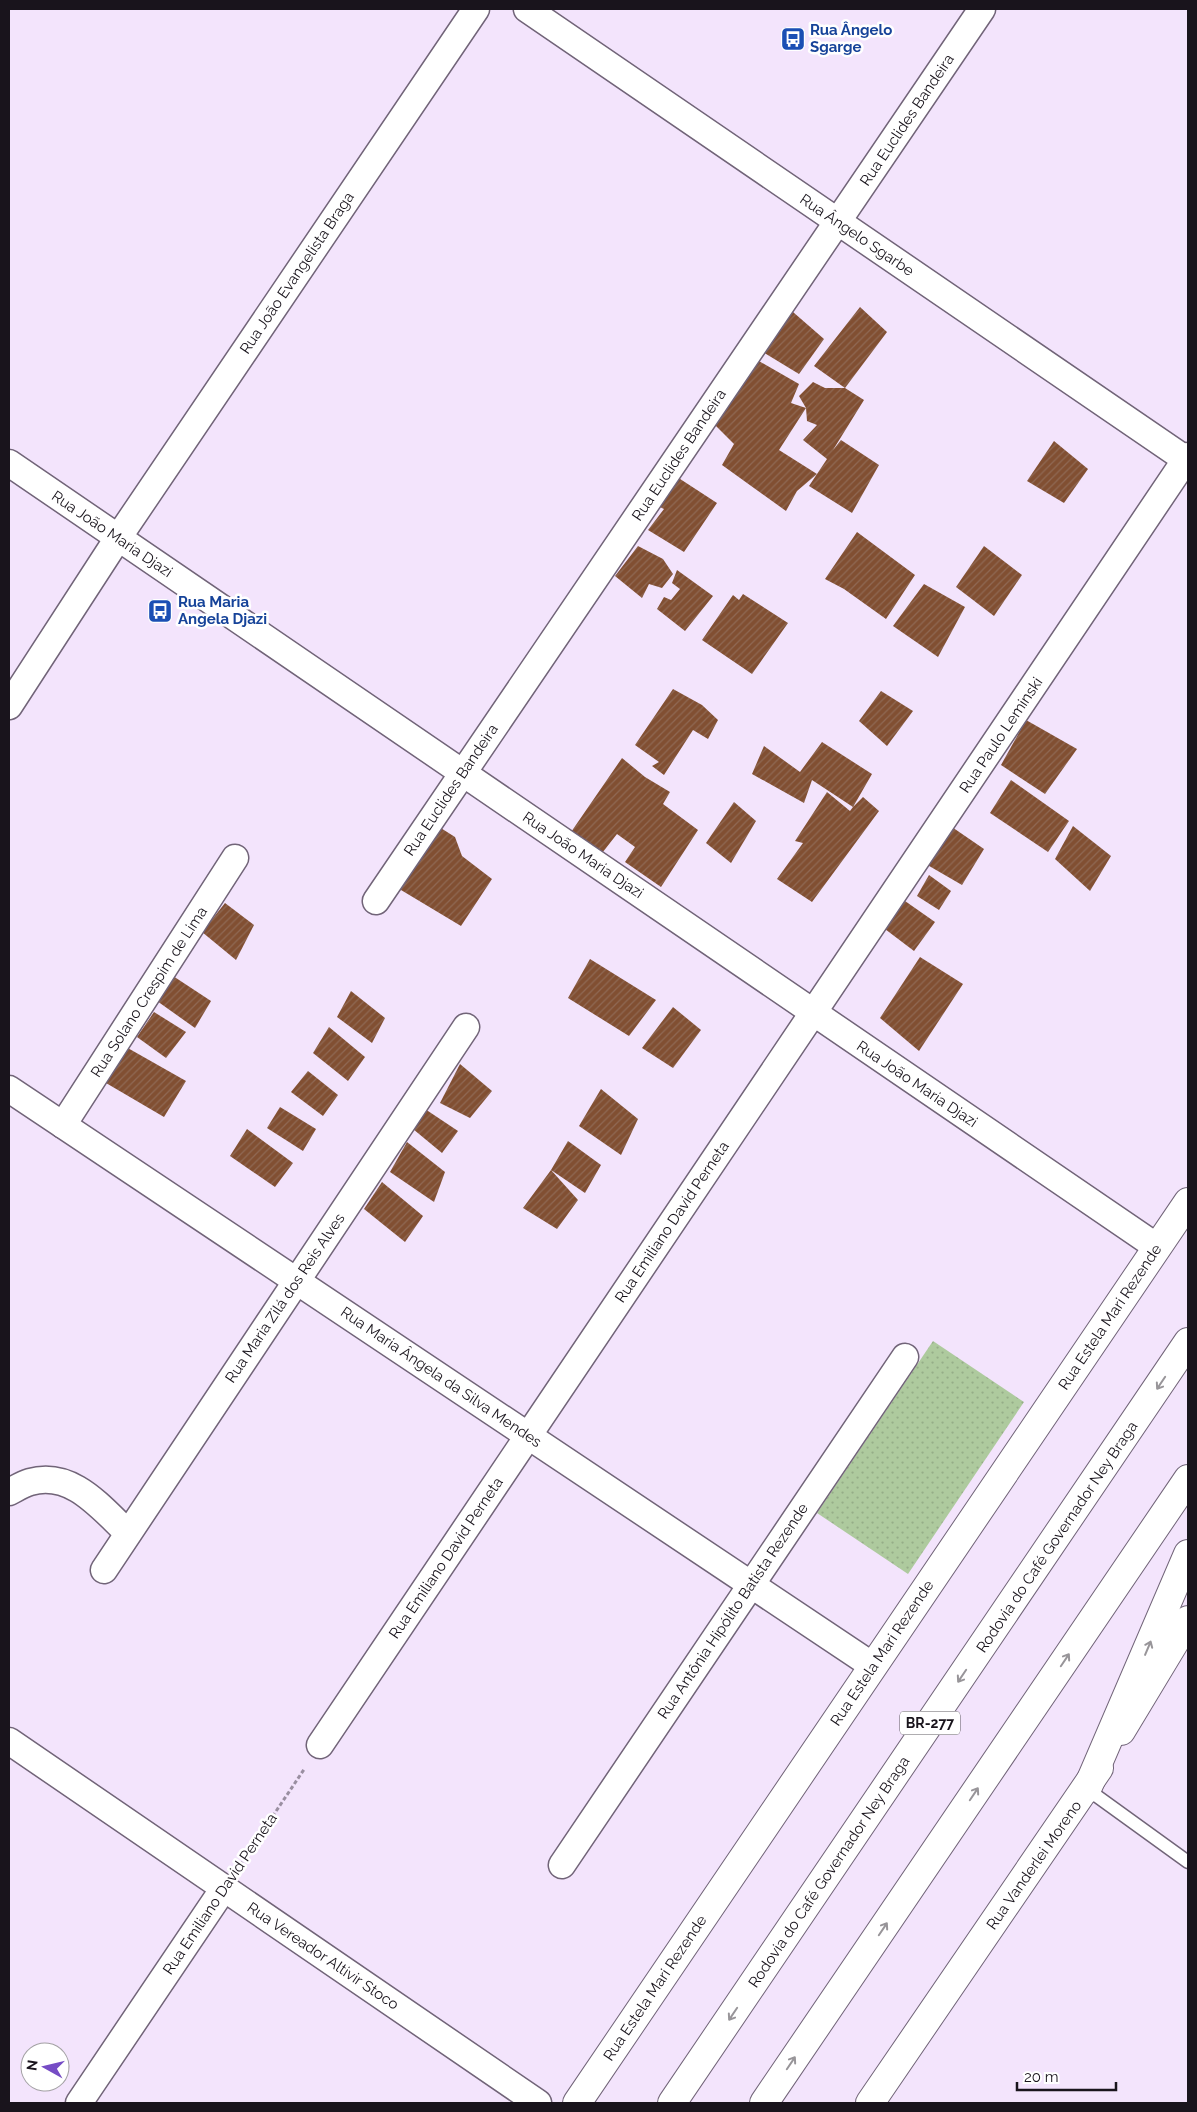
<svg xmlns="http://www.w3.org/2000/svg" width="1197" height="2112" font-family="Raleway,sans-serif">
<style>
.grass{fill:url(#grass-dots)}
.building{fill:url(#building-hatch)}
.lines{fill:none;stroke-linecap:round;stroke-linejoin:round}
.service-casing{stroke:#716478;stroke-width:15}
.minor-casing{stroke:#716478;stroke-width:29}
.tertiary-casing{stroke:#716478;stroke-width:30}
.motorway-casing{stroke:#716478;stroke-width:30}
.path{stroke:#9a8fa1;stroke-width:3;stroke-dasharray:4 2.5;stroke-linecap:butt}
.service{stroke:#fff;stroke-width:12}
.minor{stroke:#fff;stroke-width:26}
.tertiary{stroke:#fff;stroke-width:28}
.motorway{stroke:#fff;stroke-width:28}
.oneway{stroke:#989599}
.labels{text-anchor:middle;stroke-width:5;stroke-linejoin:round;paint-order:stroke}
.shield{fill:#fff;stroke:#5e5a60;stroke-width:1}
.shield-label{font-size:14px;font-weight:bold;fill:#19141c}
.transit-label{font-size:15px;font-weight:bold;fill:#164399;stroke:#fff;text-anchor:start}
.street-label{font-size:15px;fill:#19141c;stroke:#fff}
</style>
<defs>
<pattern id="grass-dots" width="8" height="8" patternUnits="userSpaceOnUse" patternTransform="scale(1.25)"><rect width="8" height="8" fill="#aeca9e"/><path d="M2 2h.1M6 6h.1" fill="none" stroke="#95ad88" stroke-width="1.8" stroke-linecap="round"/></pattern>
<pattern id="building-hatch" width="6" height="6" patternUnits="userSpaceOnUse" patternTransform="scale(1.25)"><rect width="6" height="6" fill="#814f32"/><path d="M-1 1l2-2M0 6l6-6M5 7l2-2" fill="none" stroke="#8f6954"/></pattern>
</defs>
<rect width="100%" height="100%" fill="#f3e4fc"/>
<polygon class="grass" points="933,1341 1024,1402 908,1574 817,1513"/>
<g class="building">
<polygon points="860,307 887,332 845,388 864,400 833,450 841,440 879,465 852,513 809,486 827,459 803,440 817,425 807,421 806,408 799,396 813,382 825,388 845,388 814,366"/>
<polygon points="793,312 824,339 799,374 761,351"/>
<polygon points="757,360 799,384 791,403 806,408 779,450 817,474 797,491 786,511 722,465 734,444 714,424"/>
<polygon points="1054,441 1088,469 1064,503 1027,481"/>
<polygon points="674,475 717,503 684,552 648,530 664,509 647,501"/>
<polygon points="857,532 915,575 886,619 844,589 825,579"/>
<polygon points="638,546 663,559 673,574 662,588 649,584 642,598 615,576"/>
<polygon points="984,546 1022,575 994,616 956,587"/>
<polygon points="677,570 713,596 685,631 657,609 664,597 671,600 680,589 672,583"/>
<polygon points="924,584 965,607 938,657 893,626"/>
<polygon points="743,594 788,623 752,674 702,640 733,595 739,600"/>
<polygon points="673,689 702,705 718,720 708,739 693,730 664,775 652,766 659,762 635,745"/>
<polygon points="881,691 913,711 887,746 859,721"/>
<polygon points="1026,720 1077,749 1045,794 1001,765"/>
<polygon points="822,742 872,774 853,807 863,797 879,811 812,902 777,879 803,843 795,841 827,792 850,811 853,807 812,780 804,803 752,774 764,746 800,772"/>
<polygon points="622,758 645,777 670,792 663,804 698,830 661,887 625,862 635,847 617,834 599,857 569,835"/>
<polygon points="1011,780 1069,821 1048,852 990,813"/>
<polygon points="734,802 756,821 731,863 706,843"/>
<polygon points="436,825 455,837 462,856 492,879 461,926 396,887"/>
<polygon points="949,825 984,849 962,885 924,863"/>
<polygon points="1073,826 1111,856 1090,891 1055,859"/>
<polygon points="929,875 951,891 939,910 917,896"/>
<polygon points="905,901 935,922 914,951 881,926 891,911"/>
<polygon points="225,903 254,925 236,960 202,932"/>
<polygon points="920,957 963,984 919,1051 880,1018"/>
<polygon points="590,959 656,1000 629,1036 568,998"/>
<polygon points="173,976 211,1001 195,1028 157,1001"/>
<polygon points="351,991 385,1018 372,1043 337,1017"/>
<polygon points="673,1007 701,1030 673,1068 642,1048"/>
<polygon points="154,1012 186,1032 166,1058 137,1037"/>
<polygon points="329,1027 365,1057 348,1081 313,1053"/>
<polygon points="126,1047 186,1081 164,1117 106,1083"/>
<polygon points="460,1064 492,1091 470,1118 440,1103"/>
<polygon points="308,1071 338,1095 323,1116 291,1092"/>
<polygon points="601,1089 638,1119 621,1155 579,1126"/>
<polygon points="280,1107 316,1129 303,1151 267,1128"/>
<polygon points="425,1109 458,1131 442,1153 413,1129"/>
<polygon points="247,1129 293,1163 275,1187 230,1156"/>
<polygon points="568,1141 601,1165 585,1193 551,1170 578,1200 557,1229 523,1208 551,1170"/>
<polygon points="407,1142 445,1172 434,1202 390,1172"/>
<polygon points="382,1182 423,1216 405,1242 364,1209"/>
</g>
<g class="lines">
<defs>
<polyline id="service" points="1087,1789 1188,1862"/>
<g id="minor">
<polyline points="527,9 1188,461"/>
<polyline points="9,463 1157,1247"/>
<polyline points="9,706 118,538 476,9"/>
<polyline points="376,901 982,9"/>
<polyline points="9,1089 873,1666"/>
<polyline points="63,1125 235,858"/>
<path d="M9 1492C15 1489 23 1484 30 1482 72 1470 101 1508 128 1533"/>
<polyline points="104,1570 466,1027"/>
<polyline points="9,1741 538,2103"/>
<polyline points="320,1745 1188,456"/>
<polyline points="562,1865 905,1357"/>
<polyline points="79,2103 224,1888"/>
</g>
<g id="tertiary">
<polyline points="1121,1731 1188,1620"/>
<polyline points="577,2103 1188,1202"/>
<polyline points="870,2103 1099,1768"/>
</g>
<g id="motorway">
<polyline points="1087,1789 1188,1554"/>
<polyline points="672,2103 1188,1342"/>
<polyline points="764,2103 1188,1479"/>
</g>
</defs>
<use href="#service" class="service-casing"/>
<use href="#minor" class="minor-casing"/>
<use href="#tertiary" class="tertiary-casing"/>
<use href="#motorway" class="motorway-casing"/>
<polyline class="path" points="240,1865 305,1768"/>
<use href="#service" class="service"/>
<use href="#minor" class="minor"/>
<use href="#tertiary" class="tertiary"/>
<use href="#motorway" class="motorway"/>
</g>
<defs><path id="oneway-shaft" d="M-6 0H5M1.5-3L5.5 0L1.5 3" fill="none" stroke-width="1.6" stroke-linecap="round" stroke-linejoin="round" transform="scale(1.25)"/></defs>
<g class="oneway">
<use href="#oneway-shaft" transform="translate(1161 1383) rotate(124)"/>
<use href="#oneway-shaft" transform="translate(1148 1648) rotate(-67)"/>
<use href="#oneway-shaft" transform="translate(1065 1660) rotate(-56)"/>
<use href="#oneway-shaft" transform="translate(962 1676) rotate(124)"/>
<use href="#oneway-shaft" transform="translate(974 1794) rotate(-56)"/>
<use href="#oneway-shaft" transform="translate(883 1929) rotate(-56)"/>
<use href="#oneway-shaft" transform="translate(733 2014) rotate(124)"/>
<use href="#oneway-shaft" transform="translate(791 2063) rotate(-56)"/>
</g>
<defs>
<symbol id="bus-square" viewBox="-11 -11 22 22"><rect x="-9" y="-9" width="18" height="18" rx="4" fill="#1a4fb4" stroke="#fff"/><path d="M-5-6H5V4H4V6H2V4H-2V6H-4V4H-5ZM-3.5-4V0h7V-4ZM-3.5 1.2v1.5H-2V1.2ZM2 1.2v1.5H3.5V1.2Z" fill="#fff"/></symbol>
</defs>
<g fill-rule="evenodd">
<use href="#bus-square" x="779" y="25" width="28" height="28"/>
<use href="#bus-square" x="146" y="597" width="28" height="28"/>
</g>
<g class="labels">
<rect class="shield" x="900" y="1711.5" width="60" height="23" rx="4"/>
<g class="shield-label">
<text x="930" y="1728">BR-277</text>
</g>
<g class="transit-label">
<text x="810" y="35">Rua Ângelo<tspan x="810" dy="17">Sgarge</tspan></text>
<text x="178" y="607">Rua Maria<tspan x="178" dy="17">Angela Djazi</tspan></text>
</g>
<g class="street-label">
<text transform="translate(907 120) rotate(-56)" y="5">Rua Euclides Bandeira</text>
<text transform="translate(857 235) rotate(34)" y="5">Rua Ângelo Sgarbe</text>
<text transform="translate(297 273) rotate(-56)" y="5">Rua João Evangelista Braga</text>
<text transform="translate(679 455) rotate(-56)" y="5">Rua Euclides Bandeira</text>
<text transform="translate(112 534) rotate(34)" y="5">Rua João Maria Djazi</text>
<text transform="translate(1001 735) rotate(-56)" y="5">Rua Paulo Leminski</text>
<text transform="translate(451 790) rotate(-56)" y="5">Rua Euclides Bandeira</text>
<text transform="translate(583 855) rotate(34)" y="5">Rua João Maria Djazi</text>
<text transform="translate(149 992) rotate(-57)" y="5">Rua Solano Crespim de Lima</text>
<text transform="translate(917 1084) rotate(34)" y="5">Rua João Maria Djazi</text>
<text transform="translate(672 1222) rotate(-56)" y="5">Rua Emiliano David Perneta</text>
<text transform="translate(285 1298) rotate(-56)" y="5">Rua Maria Zilá dos Reis Alves</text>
<text transform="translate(1110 1317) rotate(-56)" y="5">Rua Estela Mari Rezende</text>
<text transform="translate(441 1377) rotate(34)" y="5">Rua Maria Ângela da Silva Mendes</text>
<text transform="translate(1057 1537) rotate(-56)" y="5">Rodovia do Café Governador Ney Braga</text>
<text transform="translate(446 1558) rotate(-56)" y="5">Rua Emiliano David Perneta</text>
<text transform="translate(733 1611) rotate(-56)" y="5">Rua Antônia Hipólito Batista Rezende</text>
<text transform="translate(882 1653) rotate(-56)" y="5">Rua Estela Mari Rezende</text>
<text transform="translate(1034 1865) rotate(-55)" y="5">Rua Vanderlei Moreno</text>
<text transform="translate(829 1872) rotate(-56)" y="5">Rodovia do Café Governador Ney Braga</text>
<text transform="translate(220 1894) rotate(-56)" y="5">Rua Emiliano David Perneta</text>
<text transform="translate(323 1956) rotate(34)" y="5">Rua Vereador Altivir Stoco</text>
<text transform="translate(655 1988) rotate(-56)" y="5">Rua Estela Mari Rezende</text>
</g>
</g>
<rect width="1197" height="2112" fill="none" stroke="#19141c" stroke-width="20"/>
<g transform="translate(45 2067) rotate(278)"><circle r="24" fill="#ffffff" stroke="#a3a1a4"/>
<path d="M0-4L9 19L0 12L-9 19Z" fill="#764cc5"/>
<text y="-8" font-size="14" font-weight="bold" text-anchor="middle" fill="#19141c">N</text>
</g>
<path d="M1017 2082v8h99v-8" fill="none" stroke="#19141c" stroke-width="2.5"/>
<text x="1024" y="2082" font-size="15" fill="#19141c" stroke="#ffffff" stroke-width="4" paint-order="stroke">20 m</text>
</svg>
